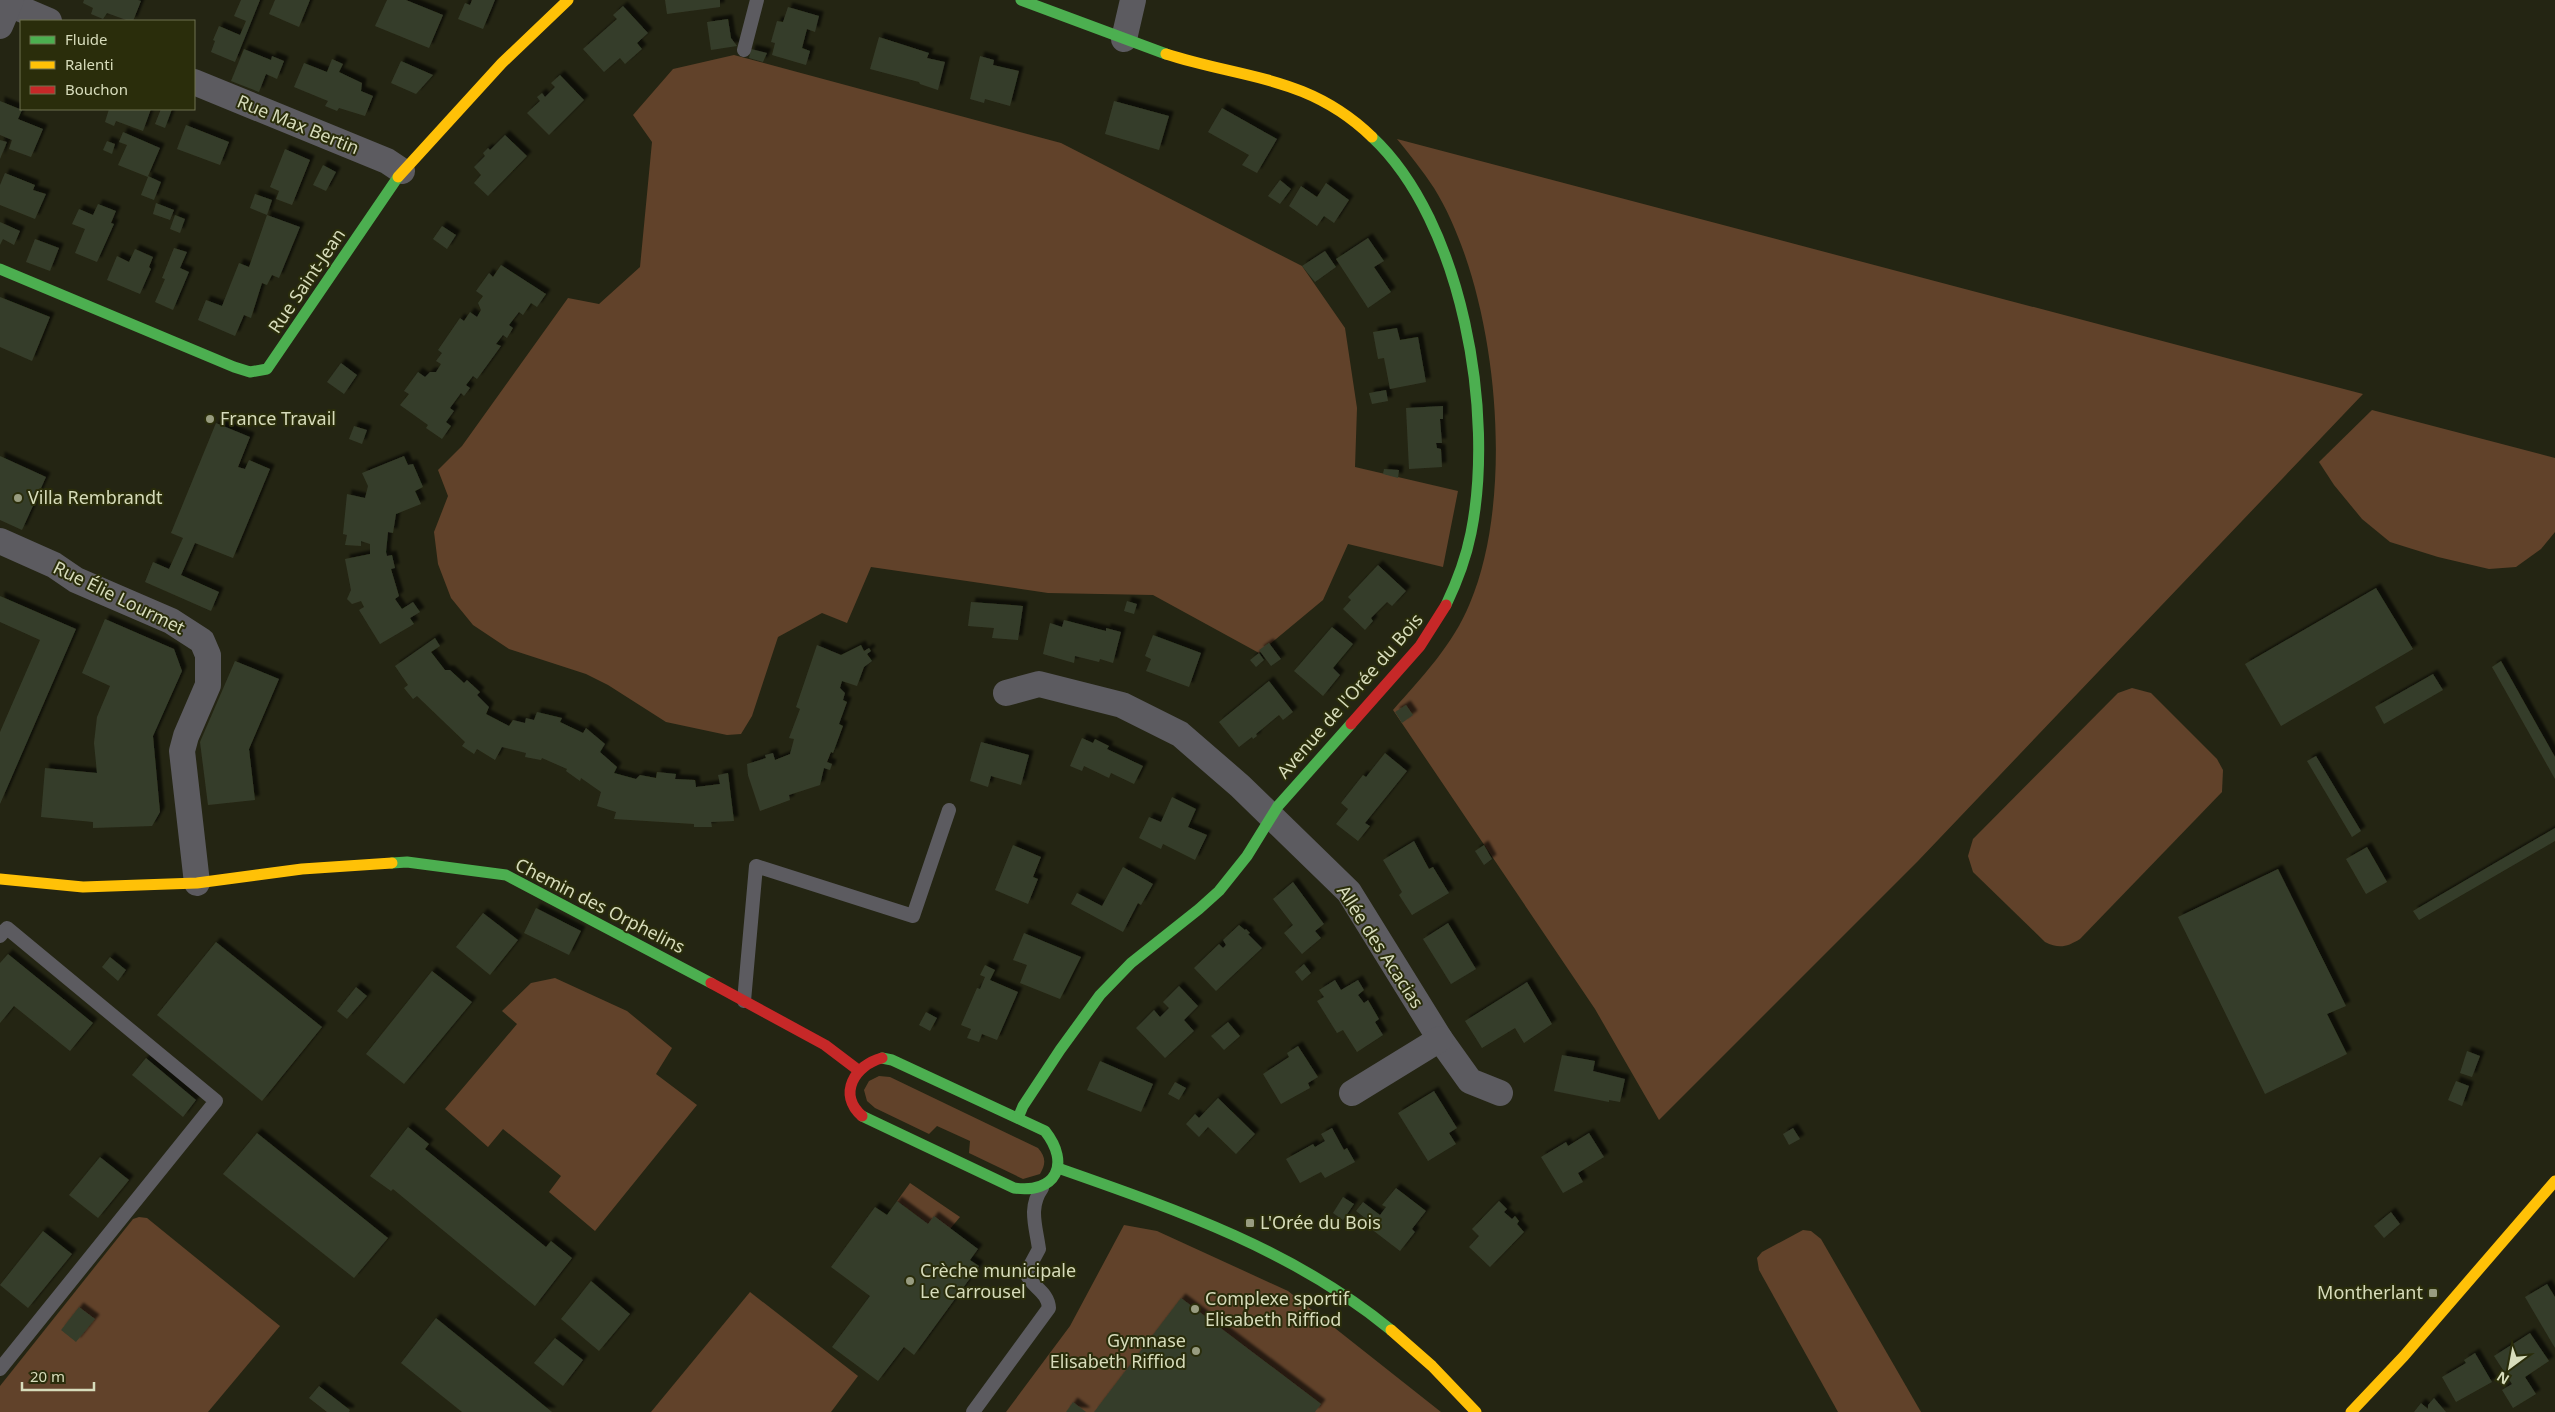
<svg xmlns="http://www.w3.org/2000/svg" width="2555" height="1412" font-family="'Noto Sans',sans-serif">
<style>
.green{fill:#61422a}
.building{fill:#363d2a;filter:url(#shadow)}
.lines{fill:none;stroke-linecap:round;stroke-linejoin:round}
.lane{stroke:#5c5b60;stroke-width:14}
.street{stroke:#5c5b60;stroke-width:26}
.fast{stroke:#4caf50;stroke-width:11}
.slow{stroke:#ffc107;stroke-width:11}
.jam{stroke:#c62828;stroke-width:11}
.poi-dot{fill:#989c80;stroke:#2a2d0b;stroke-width:2}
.labels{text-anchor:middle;stroke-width:4;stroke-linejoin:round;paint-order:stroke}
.street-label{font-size:18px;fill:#d7dcbb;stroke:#2a2d0b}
.poi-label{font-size:18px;fill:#d7dcbb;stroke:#2a2d0b;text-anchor:start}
</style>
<defs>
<filter id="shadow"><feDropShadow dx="4.5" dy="-4.5" stdDeviation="1" flood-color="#0009"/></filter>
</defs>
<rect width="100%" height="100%" fill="#242513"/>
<g class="green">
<polygon points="734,55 1061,143 1302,266 1345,328 1357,408 1355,467 1458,491 1443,567 1348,544 1323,600 1259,653 1153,595 1048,593 871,567 847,623 822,613 778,637 752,716 741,734 727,735 666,722 608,685 586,674 509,649 473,625 451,598 438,564 434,532 448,496 438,470 462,446 568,298 599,304 640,267 652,142 633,115 673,69"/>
<path d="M1397 139 2363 394 1918 861 1659 1120 1595 1009 1393 710C1422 677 1453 645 1470 603 1517 492 1497 290 1434 188 1423 171 1410 155 1397 139Z"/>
<polygon points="2372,410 2555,458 2555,532 2541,549 2516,567 2489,569 2438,557 2390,542 2362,519 2334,485 2319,462"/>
<path d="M2132 688 2151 693 2217 759 2223 770 2222 792 2080 939C2067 947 2059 949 2045 942L1973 872 1968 856 1973 839 2118 693Z"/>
<polygon points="555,978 627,1011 672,1048 656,1074 697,1105 595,1231 549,1192 561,1176 503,1129 488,1147 445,1109 517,1024 502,1011 531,983"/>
<path d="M879 1076 890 1077 1038 1148C1046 1157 1046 1164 1040 1174L1023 1179 969 1153 970 1141 937 1126 929 1134 875 1108 867 1101 864 1090 869 1081Z"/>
<polygon points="910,1183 960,1217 950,1229 928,1224 897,1201"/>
<polygon points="139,1217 147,1218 280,1326 208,1412 0,1412 0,1386 133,1219"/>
<polygon points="1124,1225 1157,1231 1288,1291 1441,1412 1006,1412 1070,1326"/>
<polygon points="1803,1230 1811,1231 1821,1239 1921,1412 1838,1412 1759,1270 1757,1258 1762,1252"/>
<polygon points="750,1292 858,1376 831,1412 651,1412"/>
</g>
<g class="building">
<polygon points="84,0 138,0 141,1 133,21 129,21 107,13 103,19 91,14 93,8 83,3"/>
<polygon points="241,0 260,0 235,62 211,52 215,41 213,40 219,26 240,35 246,21 234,16"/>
<polygon points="275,0 310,0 299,27 269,14"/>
<polygon points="387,0 406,0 443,15 429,48 375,26"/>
<polygon points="472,0 495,0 483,29 458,19 465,3 470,5"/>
<polygon points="665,0 720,0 720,7 667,14"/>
<polygon points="623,6 648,33 637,43 642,49 625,64 620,58 604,72 583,49 617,19 613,15"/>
<polygon points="788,7 819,16 815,32 807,29 802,48 810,51 806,65 772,55 775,43 771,42 777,21 783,22"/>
<polygon points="728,19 731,38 737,46 711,50 707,22"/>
<polygon points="879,37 929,53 927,58 945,62 938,90 920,84 919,82 870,69"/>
<polygon points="244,49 271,60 272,56 284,61 277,79 266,74 259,92 231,81"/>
<polygon points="751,49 767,53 763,62 749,58"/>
<polygon points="980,56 994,60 993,65 1019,71 1010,106 985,99 984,103 970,99"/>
<polygon points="332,59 343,64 339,72 362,83 361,91 373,96 365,116 339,108 337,111 325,106 328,101 294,87 304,63 327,72"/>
<polygon points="401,61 433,75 416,94 391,83"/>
<polygon points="560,75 584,100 549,135 527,113 540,101 537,97 542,93 545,97 555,87 551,83"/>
<polygon points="0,101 22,110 18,119 43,129 31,157 9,149 12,140 0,135"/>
<polygon points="1114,101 1169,116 1159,150 1105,134"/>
<polygon points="1222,108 1277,139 1257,173 1242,165 1249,155 1208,132"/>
<polygon points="109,109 151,109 143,131 116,121 114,126 105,122"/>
<polygon points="161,109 172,109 165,128 155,124"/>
<polygon points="186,125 229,142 220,165 177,149"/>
<polygon points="123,132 160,148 148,176 161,182 154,200 141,195 148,177 118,165 127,145 119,142"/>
<polygon points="505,135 527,156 488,196 474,183 481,175 474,167 485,156 483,153 488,148 490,150"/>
<polygon points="0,140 7,142 0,159"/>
<polygon points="107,141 115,144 112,154 103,150"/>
<polygon points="285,149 310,160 292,205 276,199 279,191 270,187"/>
<polygon points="323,165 336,172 326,191 313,185"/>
<polygon points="5,173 35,185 33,190 46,194 35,219 0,205 0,185"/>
<polygon points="1280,180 1291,189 1280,204 1268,196"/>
<polygon points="1326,183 1349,200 1334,223 1324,216 1317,226 1289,206 1301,186 1317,197"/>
<polygon points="255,194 272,200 267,215 300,227 279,278 272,275 267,285 262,283 251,318 244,315 235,336 198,320 206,300 222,306 239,263 249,267 267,215 250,208"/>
<polygon points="156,203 174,210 170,220 153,214"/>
<polygon points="98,204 116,211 111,223 114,224 97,262 75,253 85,229 72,224 79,209 93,215"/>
<polygon points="175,215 185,219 180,233 170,229"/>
<polygon points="0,222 20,231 14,245 3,239 0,245"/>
<polygon points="442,226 456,235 447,249 433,239"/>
<polygon points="1368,238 1384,261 1374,267 1391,292 1368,308 1336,259"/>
<polygon points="35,239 59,248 50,271 26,262"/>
<polygon points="174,248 187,252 180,268 189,272 173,310 155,302 165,279 162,278"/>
<polygon points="135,249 153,257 149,267 151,269 140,294 107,280 117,256 129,262"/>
<polygon points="1325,251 1336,267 1315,282 1302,266"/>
<polygon points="501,265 546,294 537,307 531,303 523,315 519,312 509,325 513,328 507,338 503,335 496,344 501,346 477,379 473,376 466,385 470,388 464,396 461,393 450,408 454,411 446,422 451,426 442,439 426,428 428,425 400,405 409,394 404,391 418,372 425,377 430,372 436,372 441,364 436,361 442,353 438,350 460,318 464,321 470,312 477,317 481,310 478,303 483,296 476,291 489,273 493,277"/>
<polygon points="0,297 50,317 32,361 0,347"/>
<polygon points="1397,328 1400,340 1418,337 1426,382 1390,389 1384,358 1378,359 1373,332"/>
<polygon points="341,363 357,375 344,394 327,382"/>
<polygon points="1386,390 1388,401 1372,404 1369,393"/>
<polygon points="1443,406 1443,419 1440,419 1442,443 1436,443 1437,448 1441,449 1442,467 1409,469 1406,408"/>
<polygon points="216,423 250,437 238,467 245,469 249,460 270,469 233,558 195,543 181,575 219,592 211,611 145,582 153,562 169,569 183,538 171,533"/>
<polygon points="354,426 367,430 362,444 349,439"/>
<polygon points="0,456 46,477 22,530 0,520"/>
<polygon points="404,456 408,465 413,464 423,487 415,491 421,504 396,514 393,533 388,532 386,552 387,556 392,555 395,568 391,569 399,596 395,599 402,609 413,602 420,612 410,618 414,624 380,644 359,610 364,607 361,601 352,604 347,599 351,590 345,559 370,554 370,544 361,541 361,546 345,545 347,535 343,534 347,494 365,498 368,486 362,473"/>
<polygon points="1384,469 1399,470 1398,478 1383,474"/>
<polygon points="1378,565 1406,591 1392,606 1387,602 1371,618 1373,621 1365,630 1343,609 1351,600 1348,597"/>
<polygon points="2376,588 2413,649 2281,726 2245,664"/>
<polygon points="0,596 76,629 0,804 0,732 40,640 0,622"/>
<polygon points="1127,601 1137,604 1134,614 1124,611"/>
<polygon points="971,602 1023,606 1018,640 992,638 994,628 968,626"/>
<polygon points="105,619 174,649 182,671 153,736 160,812 152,826 93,828 93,822 41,817 45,768 97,773 94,743 97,717 110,686 82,673"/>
<polygon points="1064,620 1106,631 1106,628 1121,632 1113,663 1100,659 1099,662 1075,656 1074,663 1043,654 1050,623 1062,627"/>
<polygon points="1332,627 1353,644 1333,668 1340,675 1323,696 1294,671"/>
<polygon points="1153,635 1201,653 1189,687 1146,671 1151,659 1145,656"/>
<polygon points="435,638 440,646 431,652 445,670 450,670 464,683 467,680 480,692 477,695 489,707 486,714 509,726 513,720 525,723 526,718 534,720 537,712 562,718 560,722 583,733 586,728 605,744 600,752 617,767 614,773 636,779 640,775 656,778 657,772 676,774 675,779 695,780 696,787 720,784 718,775 728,773 734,821 711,822 712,827 694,827 694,824 614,819 616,812 597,806 601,792 581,778 580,781 566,771 567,769 542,758 541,760 525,757 526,753 502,747 495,760 477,749 474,754 462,746 465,742 417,696 413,699 404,688 408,685 395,666"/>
<polygon points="1269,643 1281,659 1271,666 1259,650"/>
<polygon points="817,645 841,655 861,645 864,651 869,648 871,651 867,654 872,661 864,667 857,686 842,681 840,688 845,693 843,700 847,702 839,724 843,726 833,753 831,752 827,762 832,764 830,770 824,768 820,785 789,795 790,800 760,811 748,775 747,764 766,758 765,755 773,753 775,760 790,754 794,739 789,738 800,709 796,707"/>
<polygon points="1259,653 1264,660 1256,667 1250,660"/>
<polygon points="235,661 279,679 249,749 255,800 208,805 200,742"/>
<polygon points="2501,661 2555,757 2555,779 2492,667"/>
<polygon points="2433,674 2443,690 2384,724 2375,707"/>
<polygon points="1269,681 1293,712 1283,720 1279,715 1256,734 1257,736 1253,739 1252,737 1239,747 1219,722"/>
<polygon points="1406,705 1413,715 1402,723 1395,712"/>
<polygon points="1082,738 1093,743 1095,739 1109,746 1107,749 1143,766 1134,784 1111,773 1109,778 1084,766 1082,771 1070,766"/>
<polygon points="981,742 1029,755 1021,785 991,776 988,787 970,781"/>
<polygon points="1385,753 1407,771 1365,823 1370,826 1358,841 1336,824 1348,809 1341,803 1363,775 1366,777"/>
<polygon points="2316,756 2361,831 2352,837 2307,761"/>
<polygon points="1172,797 1196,809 1188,827 1207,835 1195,860 1163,844 1161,849 1139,838 1149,817 1161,822"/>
<polygon points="2555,828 2555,841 2419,920 2413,911"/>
<polygon points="1414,841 1429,869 1433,867 1449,893 1412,915 1399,895 1402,892 1383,860"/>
<polygon points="1013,845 1041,857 1033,877 1038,879 1028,904 995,890"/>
<polygon points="1484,845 1492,859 1484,865 1475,851"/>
<polygon points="2367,847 2387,882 2366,894 2346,859"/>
<polygon points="1123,867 1153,884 1141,905 1138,903 1123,932 1071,904 1077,893 1102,906"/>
<polygon points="2278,869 2346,1006 2327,1014 2347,1054 2265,1094 2178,917"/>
<polygon points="1293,882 1324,924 1315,931 1321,938 1302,954 1284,933 1293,925 1273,899"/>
<polygon points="536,908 581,931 569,955 524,933"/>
<polygon points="483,913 518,940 490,975 456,947"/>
<polygon points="1448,923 1476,969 1451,984 1423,939"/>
<polygon points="1239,925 1245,930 1246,929 1250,933 1248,934 1262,948 1216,991 1194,968 1219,944 1223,948 1226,945 1223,940"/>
<polygon points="1024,933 1081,957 1060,999 1020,983 1027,965 1013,960"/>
<polygon points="216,942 322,1027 262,1101 157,1015"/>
<polygon points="8,954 93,1023 70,1051 14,1006 0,1023 0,963"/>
<polygon points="110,957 126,970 118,981 102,967"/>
<polygon points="1304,964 1311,973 1302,981 1295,972"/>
<polygon points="985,965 995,970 990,980 1018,992 997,1040 982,1034 979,1042 967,1038 971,1029 961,1025 977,988 980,989 985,977 980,975"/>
<polygon points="432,971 472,1002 404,1084 366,1054"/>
<polygon points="1335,980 1341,990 1358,980 1364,990 1358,995 1364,1003 1368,1000 1379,1019 1375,1022 1383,1035 1357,1052 1343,1030 1337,1033 1317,1001 1324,997 1319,990"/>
<polygon points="1527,982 1552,1024 1524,1043 1515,1028 1482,1048 1465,1021"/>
<polygon points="1179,986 1198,1006 1184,1020 1194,1031 1165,1058 1136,1028 1154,1010 1160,1017 1169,1008 1163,1002"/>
<polygon points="356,987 367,996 347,1019 337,1011"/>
<polygon points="926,1012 937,1018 930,1031 919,1025"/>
<polygon points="1228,1022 1240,1036 1224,1050 1211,1036"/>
<polygon points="1298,1046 1318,1077 1308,1083 1310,1088 1281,1104 1263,1074 1289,1057 1287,1053"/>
<polygon points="2467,1051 2480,1056 2472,1077 2460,1073"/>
<polygon points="1562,1055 1595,1061 1593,1071 1625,1079 1620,1102 1609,1100 1609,1102 1554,1091"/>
<polygon points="146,1058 196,1100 183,1117 132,1075"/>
<polygon points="1100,1061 1153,1084 1141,1112 1087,1090"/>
<polygon points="2456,1081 2469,1086 2462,1106 2448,1100"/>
<polygon points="1175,1082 1186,1088 1179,1100 1168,1094"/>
<polygon points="1434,1091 1457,1128 1449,1133 1456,1144 1428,1161 1398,1113"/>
<polygon points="1218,1098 1255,1134 1236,1154 1208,1127 1199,1137 1186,1124 1195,1114 1199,1118"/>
<polygon points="408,1127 429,1144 425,1149 546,1247 551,1241 572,1258 535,1306 393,1189 391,1191 370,1176"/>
<polygon points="1332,1128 1344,1150 1347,1148 1355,1162 1325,1178 1321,1172 1300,1183 1286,1159 1313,1144 1315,1147 1325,1141 1321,1134"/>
<polygon points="1793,1128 1800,1139 1789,1145 1783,1134"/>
<polygon points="257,1133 388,1238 354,1278 223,1174"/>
<polygon points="1589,1133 1604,1157 1578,1173 1583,1182 1563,1193 1541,1157 1566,1142 1568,1146"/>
<polygon points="100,1157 129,1180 98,1218 69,1195"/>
<polygon points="1396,1188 1426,1211 1412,1229 1415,1232 1400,1251 1370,1228 1373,1224 1356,1211 1363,1202 1380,1215 1386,1207 1382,1205"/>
<polygon points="1343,1197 1354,1204 1343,1220 1333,1213"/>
<polygon points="897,1201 928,1224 934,1216 978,1249 970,1260 979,1266 914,1355 904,1347 878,1381 832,1347 870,1296 831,1267 875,1207 887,1215"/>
<polygon points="1499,1201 1507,1209 1504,1212 1512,1219 1515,1216 1519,1221 1517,1224 1524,1232 1490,1267 1469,1247 1479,1236 1472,1229"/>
<polygon points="2391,1212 2400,1224 2384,1238 2374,1226"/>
<polygon points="43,1231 72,1254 28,1308 0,1285"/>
<polygon points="591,1281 630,1314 599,1351 561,1319"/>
<polygon points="2547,1284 2555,1297 2555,1348 2525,1297"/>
<polygon points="1181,1298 1321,1404 1315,1412 1094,1412"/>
<polygon points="79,1307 95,1319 76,1342 61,1330"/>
<polygon points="436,1318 552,1412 462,1412 401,1363"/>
<polygon points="2530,1333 2549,1361 2525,1377 2536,1394 2513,1408 2502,1390 2512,1384 2494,1356"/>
<polygon points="555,1338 583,1360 563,1386 534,1363"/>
<polygon points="2475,1353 2492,1382 2456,1402 2442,1377 2466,1363 2464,1360"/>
<polygon points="319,1386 350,1410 349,1412 327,1412 309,1398"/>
<polygon points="2434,1398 2446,1412 2414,1412 2421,1403 2428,1409 2428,1405"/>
<polygon points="1073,1402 1086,1412 1066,1412"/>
</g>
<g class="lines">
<g class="lane">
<polyline points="744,50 757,0"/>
<polyline points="0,936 7,928 216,1101 0,1369"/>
<polyline points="744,1001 756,866 913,916 949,810"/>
<path d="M973 1412 1049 1308C1048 1291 1031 1287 1026 1273L1039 1249C1036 1226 1028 1208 1042 1188"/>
</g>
<g class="street">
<polyline points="0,0 49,21"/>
<polyline points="0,26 11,0"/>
<polyline points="1124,39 1133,0"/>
<polyline points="194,82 387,161 402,171"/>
<polyline points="0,541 54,565 76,580 171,621 202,641 208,655 208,685 186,736 182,751 197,883"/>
<polyline points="1006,693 1039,684 1122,705 1180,734 1240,786 1349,892 1440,1039 1470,1081 1500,1093"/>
<polyline points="1352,1093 1440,1039"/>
</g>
<g class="fast">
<polyline points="1021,0 1166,54"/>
<path d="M1372 137C1463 222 1495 414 1471 533 1466 558 1457 582 1446 605"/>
<polyline points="0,269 234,367 250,372 267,369 398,177"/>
<polyline points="392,863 407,862 506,875 711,983"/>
<path d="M862 1116 1014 1188C1056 1194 1071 1164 1045 1131L892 1060 882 1058"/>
<polyline points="1018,1118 1023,1106 1060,1050 1100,995 1131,963 1199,909 1219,891 1247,856 1278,806 1351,724"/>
<path d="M1058 1168C1175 1209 1294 1250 1391 1330"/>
</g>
<g class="slow">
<path d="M1166 54C1244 79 1309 76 1372 137"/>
<polyline points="398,177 502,63 568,0"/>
<polyline points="0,879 83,887 197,883 302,869 392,863"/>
<polyline points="1391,1330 1432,1366 1476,1412"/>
<polyline points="2351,1412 2404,1356 2555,1181"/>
</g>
<g class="jam">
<polyline points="1351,724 1420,646 1446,605"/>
<polyline points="711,983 825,1045 858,1070"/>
<path d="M862 1116C837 1094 855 1065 882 1058"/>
</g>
</g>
<g class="poi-dot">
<circle cx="210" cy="419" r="5"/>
<circle cx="18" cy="498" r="5"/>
<rect x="1245" y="1218" width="10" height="10" rx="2.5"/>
<circle cx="910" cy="1281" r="5"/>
<rect x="2428" y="1288" width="10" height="10" rx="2.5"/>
<circle cx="1195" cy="1309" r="5"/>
<circle cx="1196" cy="1351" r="5"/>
</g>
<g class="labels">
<g class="street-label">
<text transform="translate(298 125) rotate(22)" y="6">Rue Max Bertin</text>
<text transform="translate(307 281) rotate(-56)" y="6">Rue Saint-Jean</text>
<text transform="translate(119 598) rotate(26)" y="6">Rue Élie Lourmet</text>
<text transform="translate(1350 696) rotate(-49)" y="6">Avenue de l'Orée du Bois</text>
<text transform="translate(600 906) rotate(27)" y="6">Chemin des Orphelins</text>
<text transform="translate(1380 947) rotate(57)" y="6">Allée des Acacias</text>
</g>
<g class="poi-label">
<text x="220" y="425">France Travail</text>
<text x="28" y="504">Villa Rembrandt</text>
<text x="1260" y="1229">L'Orée du Bois</text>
<text x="920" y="1277">Crèche municipale<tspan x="920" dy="21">Le Carrousel</tspan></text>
<text x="2423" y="1299" text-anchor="end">Montherlant</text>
<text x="1205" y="1305">Complexe sportif<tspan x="1205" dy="21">Elisabeth Riffiod</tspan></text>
<text x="1186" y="1347" text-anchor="end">Gymnase<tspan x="1186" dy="21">Elisabeth Riffiod</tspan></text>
</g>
</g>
<rect x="20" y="20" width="175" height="90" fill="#2a2d0b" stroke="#6f7351"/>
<rect x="30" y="36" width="25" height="8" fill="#4caf50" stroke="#6f7351"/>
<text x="65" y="45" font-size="15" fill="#d7dcbb">Fluide</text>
<rect x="30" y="61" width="25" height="8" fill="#ffc107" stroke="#6f7351"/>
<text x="65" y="70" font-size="15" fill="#d7dcbb">Ralenti</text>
<rect x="30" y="86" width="25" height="8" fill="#c62828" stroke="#6f7351"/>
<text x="65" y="95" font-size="15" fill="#d7dcbb">Bouchon</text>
<g transform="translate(2510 1367) rotate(212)" stroke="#2a2d0b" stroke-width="4" paint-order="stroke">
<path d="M0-4L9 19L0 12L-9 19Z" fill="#d7dcbb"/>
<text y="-8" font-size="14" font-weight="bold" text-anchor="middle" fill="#d7dcbb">N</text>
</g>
<path d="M22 1382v8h72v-8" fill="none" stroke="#d7dcbb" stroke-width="2.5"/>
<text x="30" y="1382" font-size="15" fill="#d7dcbb" stroke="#2a2d0b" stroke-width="4" paint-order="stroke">20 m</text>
</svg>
